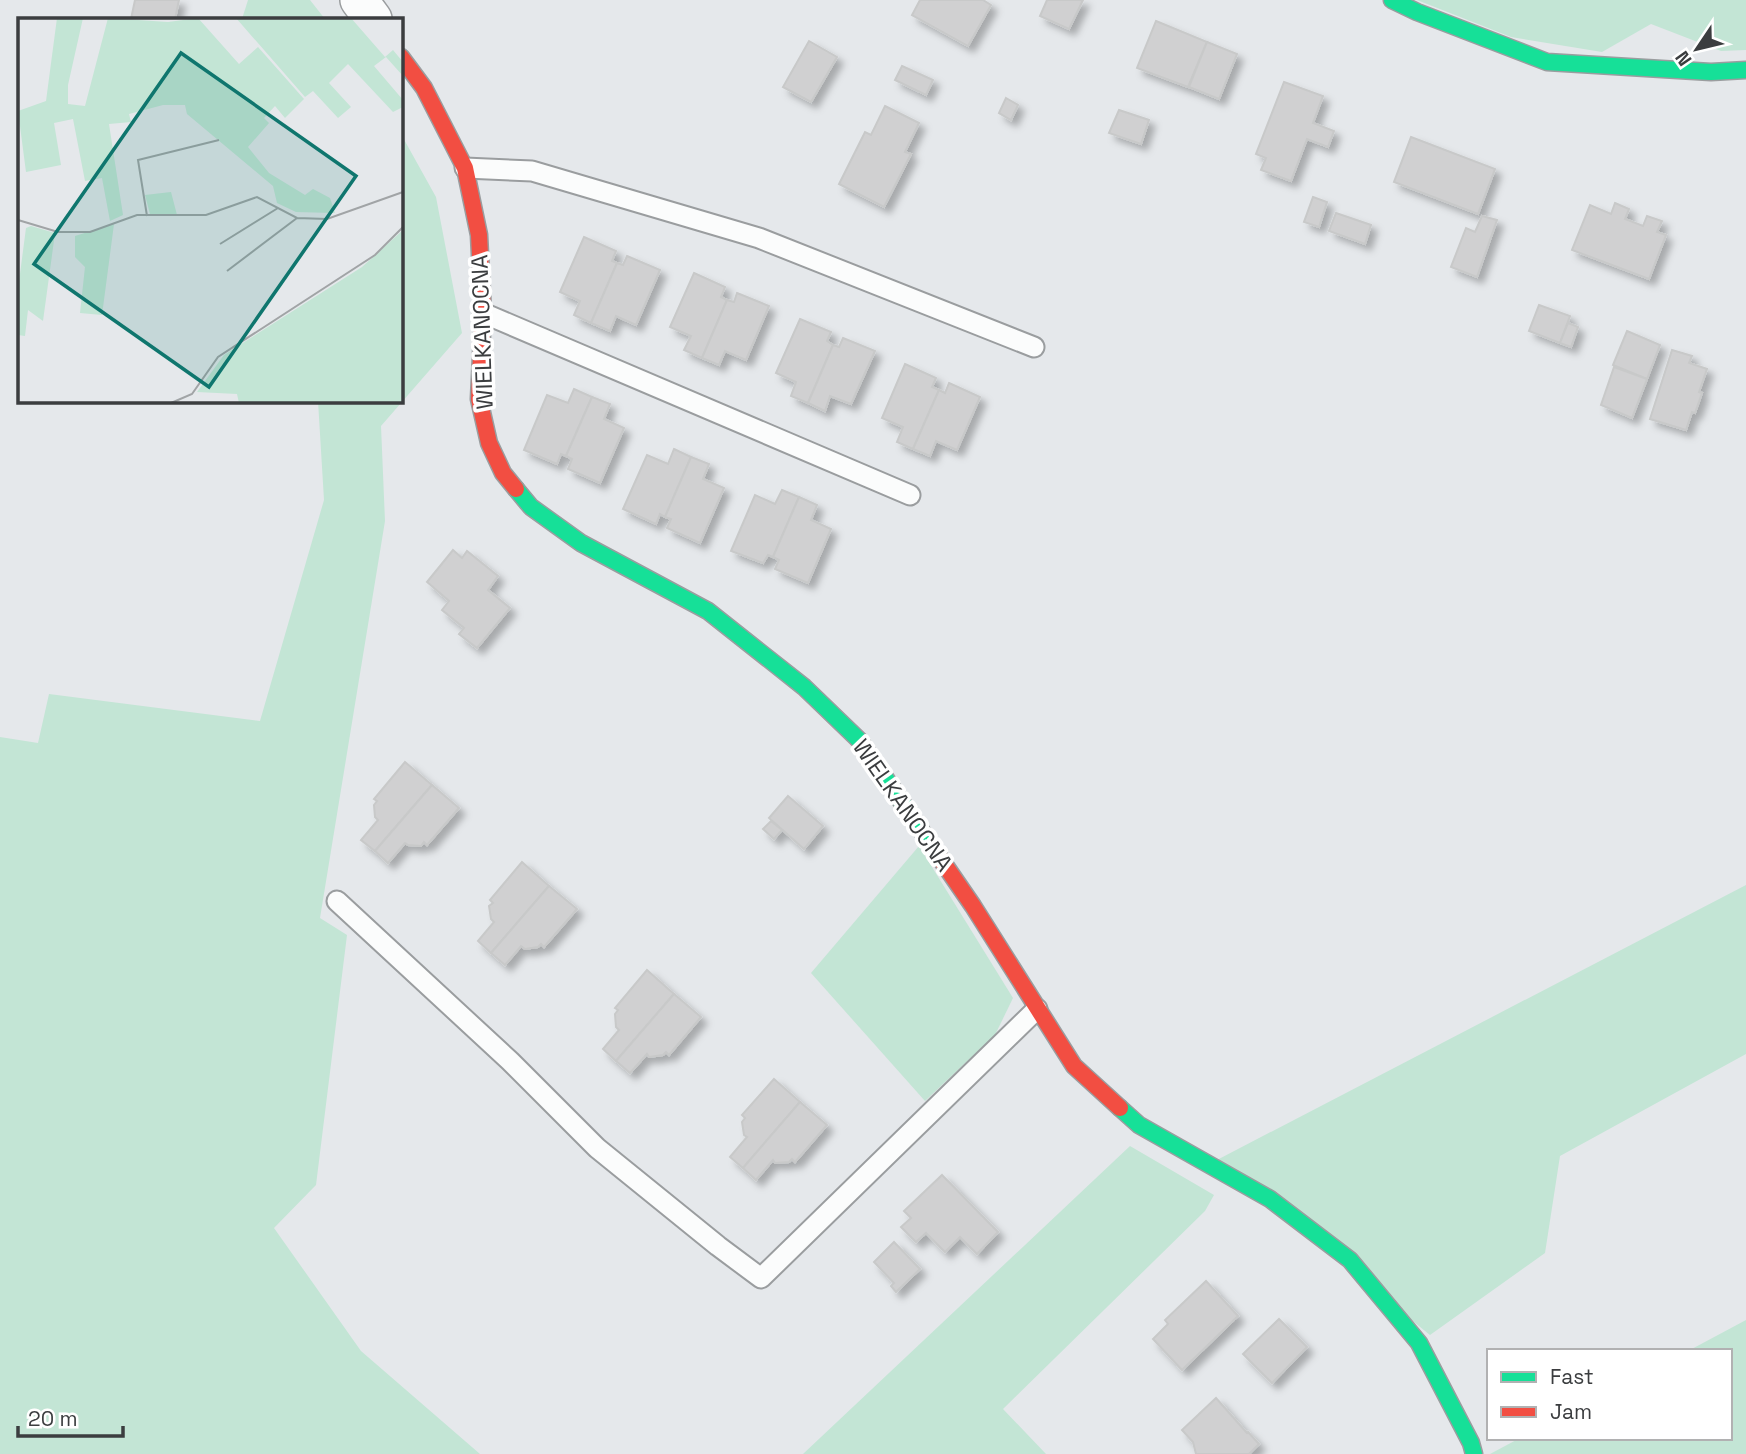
<svg xmlns="http://www.w3.org/2000/svg" width="1746" height="1454" font-family="'Space Grotesk',sans-serif">
<style>
.green{fill:#c3e5d5}
.building{fill:#d0d0d1;stroke:#c8c9c9;stroke-width:2;filter:url(#shadow)}
.lines{fill:none;stroke-linecap:round;stroke-linejoin:round}
.lane-casing{stroke:#9a9d9f;stroke-width:23}
.street-casing{stroke:#9a9d9f;stroke-width:40}
.fast-casing{stroke:#9a9d9f;stroke-width:19}
.jam-casing{stroke:#9a9d9f;stroke-width:19}
.lane{stroke:#fbfcfc;stroke-width:19}
.street{stroke:#fbfcfc;stroke-width:37}
.fast{stroke:#16e098;stroke-width:16}
.jam{stroke:#f24e42;stroke-width:16}
.labels{text-anchor:middle;stroke-width:7;stroke-linejoin:round;paint-order:stroke}
.street-label{font-size:23px;fill:#3b3d3f;stroke:#fff}
.inset-road{fill:none;stroke:#a1a4a6;stroke-width:2}
.view{fill:#0f766e;fill-opacity:0.15;stroke:#0f766e;stroke-width:3.5}
.inset-edge{fill:none;stroke:#3b3d3f;stroke-width:3.5}
</style>
<defs>
<filter id="shadow"><feDropShadow dx="6" dy="6" stdDeviation="3.5" flood-color="#0004"/></filter>
</defs>
<rect width="100%" height="100%" fill="#e5e8eb"/>
<g class="green">
<polygon points="248,0 310,0 325,19 242,19"/>
<polygon points="1417,0 1746,0 1746,50 1721,51 1651,24 1602,52 1511,37"/>
<polygon points="401,134 436,197 462,333 381,426 385,521 320,918 347,935 316,1185 274,1228 361,1351 480,1454 0,1454 0,737 38,743 49,694 260,721 324,500 318,401 401,401"/>
<polygon points="919,846 1013,998 995,1035 925,1101 811,973"/>
<polygon points="1746,885 1746,1054 1560,1156 1545,1253 1430,1335 1215,1161"/>
<polygon points="1130,1146 1214,1195 1205,1211 1003,1409 1046,1454 803,1454"/>
<polygon points="1746,1320 1746,1454 1490,1454 1520,1438 1730,1438 1730,1351 1688,1351"/>
</g>
<g class="building">
<polygon points="135,0 179,0 175,19 131,19"/>
<polygon points="920,0 983,0 991,5 968,46 912,15"/>
<polygon points="1047,0 1083,0 1069,29 1040,16"/>
<polygon points="1156,21 1207,42 1188,87 1137,68"/>
<polygon points="809,41 837,57 811,102 783,87"/>
<polygon points="1207,42 1237,54 1219,99 1189,87"/>
<polygon points="902,66 933,80 926,95 895,80"/>
<polygon points="1284,82 1323,96 1313,123 1334,131 1328,147 1307,139 1291,181 1261,170 1266,158 1256,154"/>
<polygon points="1006,98 1018,105 1011,120 999,113"/>
<polygon points="885,106 919,123 905,152 911,154 884,207 839,184 865,132 871,135"/>
<polygon points="1119,110 1149,120 1141,144 1109,133"/>
<polygon points="1411,137 1495,169 1478,214 1394,182"/>
<polygon points="1313,197 1327,202 1319,227 1304,222"/>
<polygon points="1615,203 1629,209 1625,219 1643,226 1647,216 1662,221 1657,232 1666,235 1649,279 1572,250 1590,205 1611,214"/>
<polygon points="1336,213 1371,225 1365,244 1329,231"/>
<polygon points="1482,216 1497,220 1477,277 1451,267 1466,228 1475,232"/>
<polygon points="584,237 616,251 612,261 617,263 591,323 574,315 580,301 560,292"/>
<polygon points="627,256 660,270 636,325 616,316 610,331 591,323 617,263 623,265"/>
<polygon points="694,273 725,287 721,297 727,300 702,358 684,350 691,336 670,327"/>
<polygon points="737,293 769,306 746,360 725,351 719,365 702,358 727,300 734,302"/>
<polygon points="1539,305 1570,316 1560,343 1529,331"/>
<polygon points="800,319 831,332 827,341 833,345 808,403 791,396 796,382 776,373"/>
<polygon points="1568,323 1578,327 1571,347 1560,343"/>
<polygon points="1627,331 1660,345 1647,379 1613,365"/>
<polygon points="843,338 875,351 851,404 830,396 825,411 808,403 833,345 839,347"/>
<polygon points="1672,350 1692,356 1689,363 1707,369 1699,392 1702,393 1695,413 1692,412 1686,430 1650,419"/>
<polygon points="905,364 936,378 932,387 939,390 913,449 897,442 903,427 882,418"/>
<polygon points="1614,367 1647,379 1632,418 1601,405"/>
<polygon points="949,383 980,397 957,450 936,441 930,456 913,449 939,390 945,393"/>
<polygon points="574,389 592,397 566,456 561,454 557,464 524,450 547,395 568,403"/>
<polygon points="592,397 610,404 604,419 624,428 600,483 568,469 572,459 566,456"/>
<polygon points="674,449 691,457 665,517 660,514 656,524 623,509 647,455 668,464"/>
<polygon points="691,457 709,464 703,479 724,488 700,543 667,528 671,519 665,517"/>
<polygon points="782,490 799,497 773,557 768,555 763,563 731,551 755,495 775,504"/>
<polygon points="799,497 817,505 811,520 831,529 808,583 775,569 779,560 773,557"/>
<polygon points="453,550 462,558 467,551 498,576 488,590 510,608 477,648 459,634 464,628 442,610 449,601 427,582"/>
<polygon points="405,762 432,785 375,851 361,840 378,820 375,817 374,805 377,801 374,799"/>
<polygon points="432,785 459,808 427,845 424,842 421,846 408,845 405,843 388,863 375,851"/>
<polygon points="788,796 823,826 804,849 769,818"/>
<polygon points="771,821 782,830 774,839 763,829"/>
<polygon points="522,862 549,886 491,953 478,941 494,922 491,919 489,906 493,903 490,900"/>
<polygon points="549,886 577,909 544,947 541,944 538,947 525,949 521,946 505,965 491,953"/>
<polygon points="647,970 674,994 616,1061 603,1049 619,1030 616,1027 615,1014 618,1010 615,1008"/>
<polygon points="674,994 701,1017 669,1055 666,1052 663,1055 649,1057 647,1054 630,1073 616,1061"/>
<polygon points="774,1079 800,1102 743,1168 730,1157 747,1137 744,1135 742,1122 745,1118 742,1115"/>
<polygon points="800,1102 827,1125 795,1162 792,1159 789,1162 775,1163 773,1160 756,1180 743,1168"/>
<polygon points="942,1175 998,1232 977,1254 960,1237 945,1252 926,1233 916,1242 901,1227 911,1218 904,1211"/>
<polygon points="894,1242 920,1269 896,1292 891,1286 894,1283 874,1262"/>
<polygon points="1206,1281 1238,1316 1182,1370 1153,1339 1168,1324 1165,1320"/>
<polygon points="1279,1319 1307,1347 1272,1383 1243,1354"/>
<polygon points="1216,1398 1247,1433 1248,1432 1259,1444 1249,1454 1196,1454 1193,1442 1182,1430"/>
</g>
<g class="lines">
<defs>
<g id="lane">
<polyline points="465,168 532,171 759,238 1034,347"/>
<polyline points="483,313 910,495"/>
<polyline points="337,901 510,1061 597,1148 718,1246 761,1278 1037,1009"/>
</g>
<polyline id="street" points="359,0 373,19"/>
<g id="fast">
<polyline points="1392,0 1417,12 1547,62 1711,72 1746,70"/>
<polyline points="516,489 531,507 581,543 708,611 804,687 860,741 940,858"/>
<polyline points="1120,1108 1139,1125 1270,1199 1350,1260 1419,1343 1471,1443 1474,1454"/>
</g>
<g id="jam">
<polyline points="401,57 424,88 465,168 479,235 483,313 479,399 489,443 503,473 516,489"/>
<polyline points="940,858 973,906 1074,1066 1120,1108"/>
</g>
</defs>
<use href="#lane" class="lane-casing"/>
<use href="#street" class="street-casing"/>
<use href="#fast" class="fast-casing"/>
<use href="#jam" class="jam-casing"/>
<use href="#lane" class="lane"/>
<use href="#street" class="street"/>
<use href="#fast" class="fast"/>
<use href="#jam" class="jam"/>
</g>
<g class="labels">
<g class="street-label">
<text transform="translate(482 332) rotate(-92)" y="8">WIELKANOCNA</text>
<text transform="translate(903 805) rotate(55)" y="8">WIELKANOCNA</text>
</g>
</g>
<g transform="translate(18 18)">
<rect width="385" height="385" fill="#e5e8eb"/>
<path d="M39 0H65L50 67V86L67 88 90 0 150 4 180 0 221 46 240 29 286 81 267 100 257 88 246 100 251 105 230 129 251 155 287 177 295 171 312 180 317 195 278 194 259 185 255 168 169 96 167 87H145L111 96 113 104 91 106 105 197 92 203 84 160 67 163 55 101 36 105 43 147 8 154 0 93 28 83ZM218 0H333L367 39 375 32 385 44V58L368 39 356 48 385 82V89L375 94 330 46 311 65 333 89 320 100 295 73 287 79ZM153 174 159 197 132 196 127 177ZM96 206 84 297 62 295 67 249 57 239V218ZM13 208 37 215 25 303 10 292 7 318 0 317V271L8 210ZM385 212V385H221L219 376 179 374 206 337 344 249Z" fill="#c3e5d5"/>
<path class="inset-road" d="M129 198 120 142 201 122M0 202 40 214H72L119 197H188L239 179 279 200 309 201 385 174M202 226 260 190M209 253 279 200M153 385 174 376 200 339 357 237 385 209"/>
<path class="view" d="M163 35 338 158 191 369 16 246Z"/>
<rect width="385" height="385" class="inset-edge"/>
</g>
<rect x="1487" y="1349" width="245" height="91" fill="#ffffff" stroke="#b1b1b2" stroke-width="2"/>
<rect x="1501" y="1372" width="35" height="10" fill="#16e098" stroke="#b1b1b2" stroke-width="2"/>
<text x="1550" y="1384" font-size="21" fill="#3b3d3f">Fast</text>
<rect x="1501" y="1407" width="35" height="10" fill="#f24e42" stroke="#b1b1b2" stroke-width="2"/>
<text x="1550" y="1419" font-size="21" fill="#3b3d3f">Jam</text>
<g transform="translate(1697 49) rotate(235)" stroke="#ffffff" stroke-width="5" paint-order="stroke">
<path d="M0-5L12 26L0 18L-12 26Z" fill="#3b3d3f"/>
<text y="-10" font-size="19" font-weight="bold" text-anchor="middle" fill="#3b3d3f">N</text>
</g>
<path d="M18 1426v10h105v-10" fill="none" stroke="#3b3d3f" stroke-width="3.5"/>
<text x="28" y="1426" font-size="21" fill="#3b3d3f" stroke="#ffffff" stroke-width="5" paint-order="stroke">20 m</text>
</svg>
